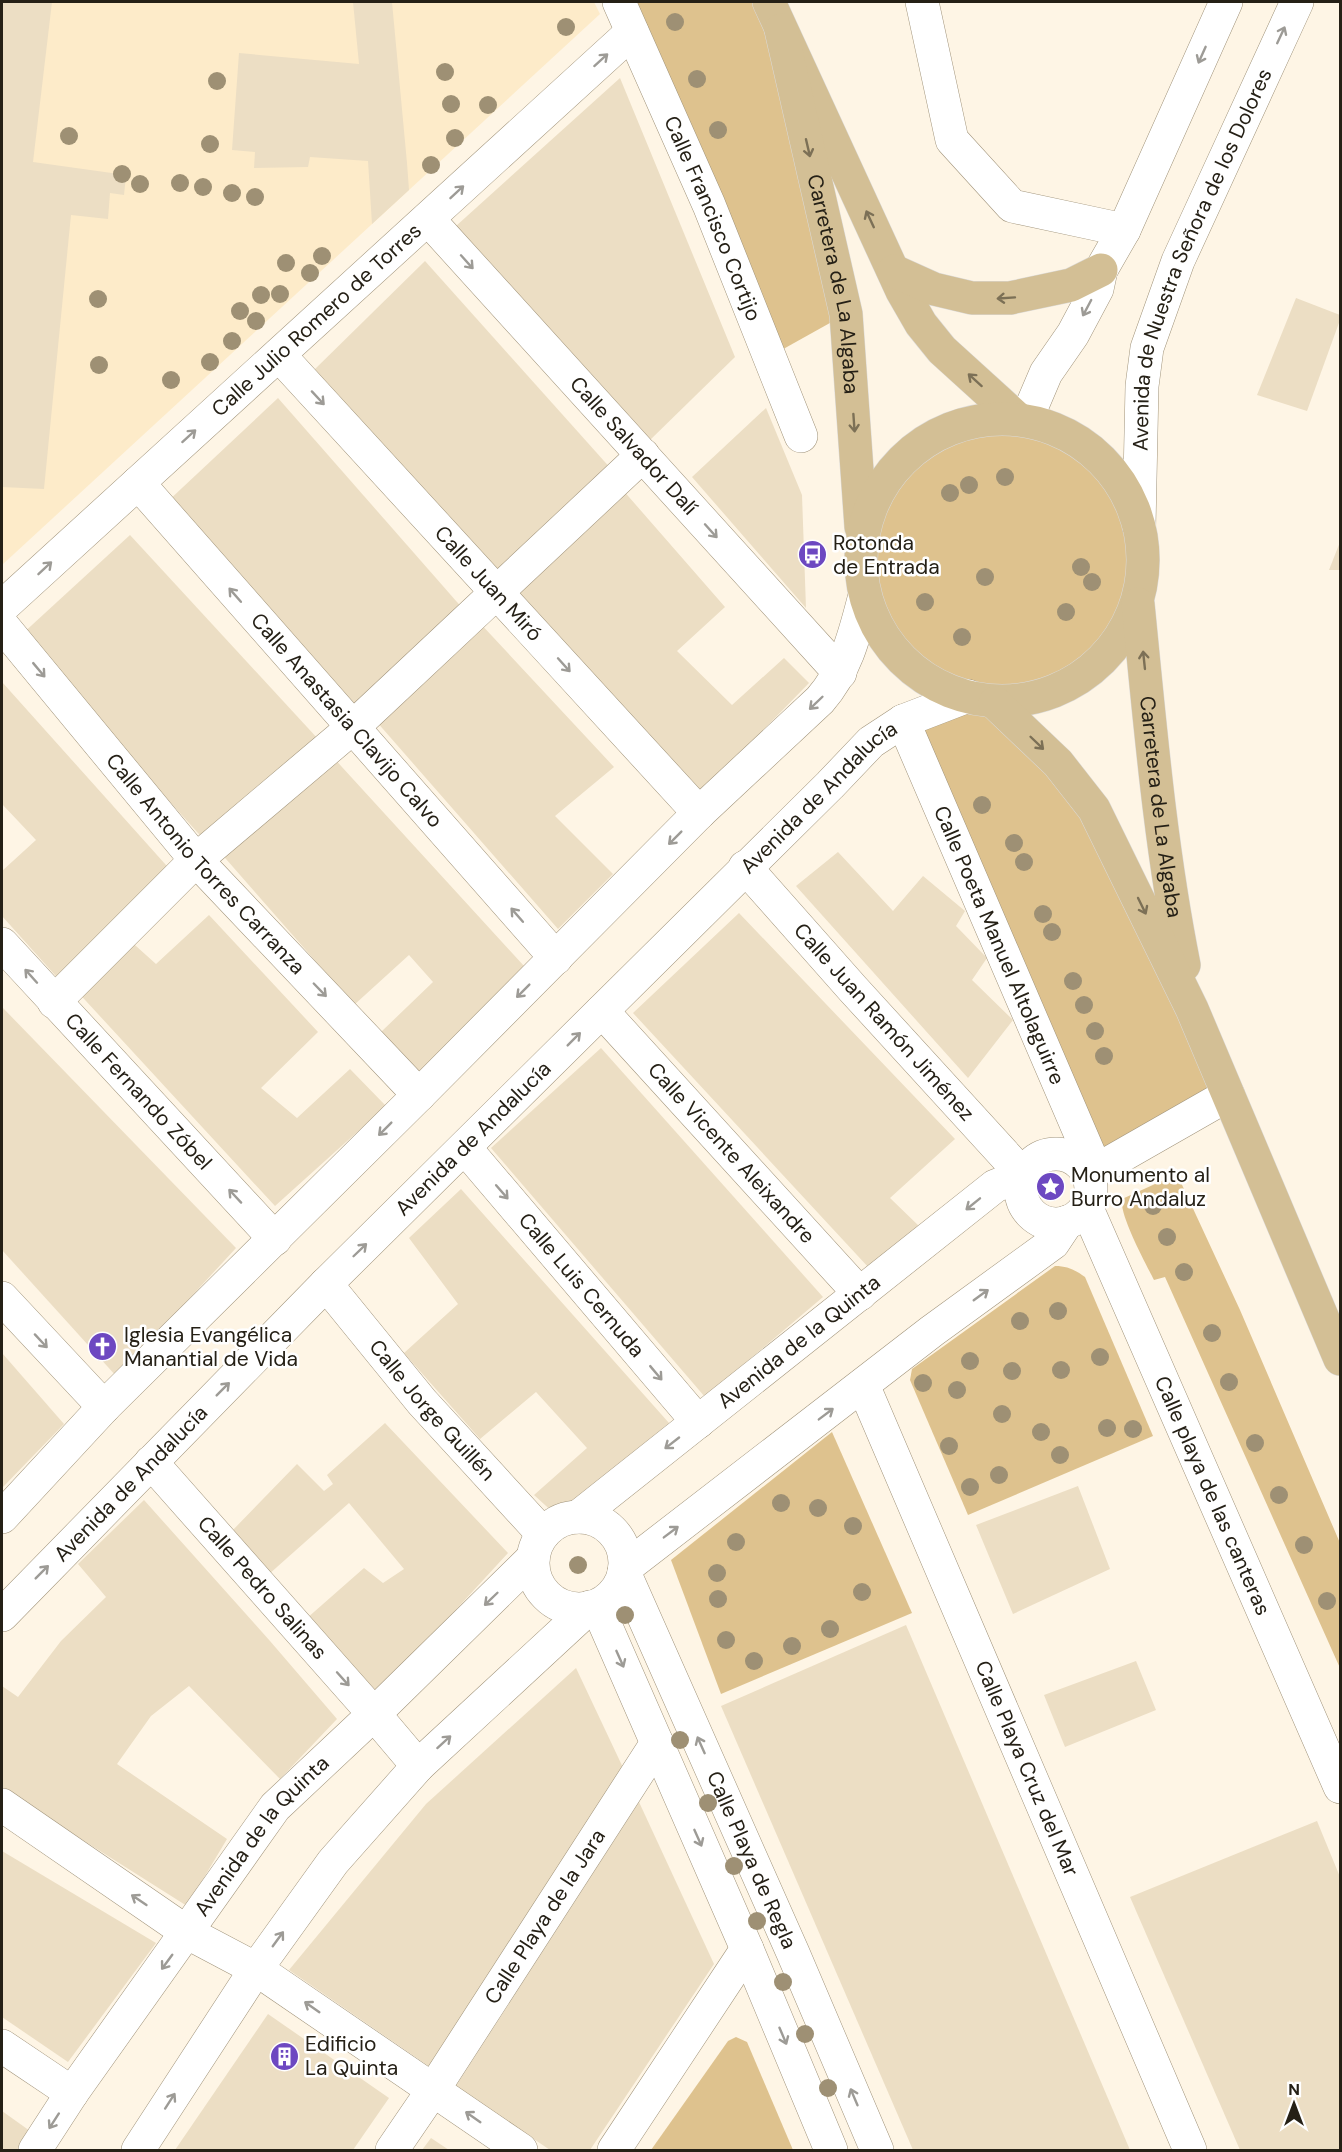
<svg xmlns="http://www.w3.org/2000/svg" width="1342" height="2152" font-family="'DM Sans',sans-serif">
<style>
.built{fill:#fdebc9}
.green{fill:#dec28e}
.building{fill:#ecdec4}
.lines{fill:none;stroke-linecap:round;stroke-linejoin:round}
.minor-casing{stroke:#a0937a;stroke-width:34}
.major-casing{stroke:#dcdbda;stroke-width:34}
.minor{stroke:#fff;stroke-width:33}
.major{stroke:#d3bf95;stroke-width:33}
.tree{fill:#9e9074}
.oneway{stroke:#9d9b96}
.oneway2{stroke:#7c7056}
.labels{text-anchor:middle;stroke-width:5;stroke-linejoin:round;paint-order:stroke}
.street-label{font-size:21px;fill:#252016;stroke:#fff}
.poi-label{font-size:21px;fill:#252016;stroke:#fff;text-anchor:start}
</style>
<rect width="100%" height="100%" fill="#fef5e5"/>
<polygon class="built" points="2,2 594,2 600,14 2,565"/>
<g class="green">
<polygon points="619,2 769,2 846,314 769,357"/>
<circle cx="1003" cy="561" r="131"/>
<polygon points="968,696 1058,763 1228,1095 1096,1170 912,716"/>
<path d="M1177 1174 1240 1310 1340 1543V1668L1165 1277 1154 1280C1146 1264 1119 1215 1122 1199Z"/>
<path d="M1055 1266C1068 1266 1075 1270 1085 1277L1153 1436 968 1515 910 1380 912 1369Z"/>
<polygon points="832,1432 912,1613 721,1694 671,1560"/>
<polygon points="736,2037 747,2042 793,2150 651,2150 728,2041"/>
</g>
<g class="building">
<polygon points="2,2 52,2 33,162 126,175 124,195 110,193 108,219 71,215 44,489 2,487"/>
<polygon points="353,2 392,2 407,163 409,190 372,224 368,161 310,157 308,167 254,168 255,152 232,150 239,53 359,64"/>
<polygon points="620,78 735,357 648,442 456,226"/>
<polygon points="425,261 613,471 501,576 313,371"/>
<polygon points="1296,298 1340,315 1340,320 1307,411 1257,395"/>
<polygon points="278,398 464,610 356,713 166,503"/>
<polygon points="766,408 802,495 806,608 692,477"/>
<polygon points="622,489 725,607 677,651 732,705 784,658 809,683 700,795 510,590"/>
<polygon points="130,535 319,740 207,843 20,636"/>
<polygon points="1340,542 1340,570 1329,570"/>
<polygon points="478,621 614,767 555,816 613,874 558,929 369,713"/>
<polygon points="2,682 174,874 63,984 2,916 2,871 36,840 2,804"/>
<polygon points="331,755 524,966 419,1074 381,1032 433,982 409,955 354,1005 219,851"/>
<polygon points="838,852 893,911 923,876 965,911 956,926 987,958 972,980 1013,1020 968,1078 796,886"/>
<polygon points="739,913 955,1139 890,1198 920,1227 869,1268 633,1013"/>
<polygon points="209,915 318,1032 261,1088 297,1118 350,1069 386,1106 275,1206 74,988 126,937 156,964"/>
<polygon points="2,1007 236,1248 117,1377 2,1250"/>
<polygon points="601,1048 823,1297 705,1397 491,1148"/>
<polygon points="461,1189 669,1423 556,1515 534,1495 587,1448 536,1392 480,1439 404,1353 458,1304 409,1238"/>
<polygon points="2,1353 64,1424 2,1488"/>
<polygon points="385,1423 508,1553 451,1615 456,1621 378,1695 306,1619 364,1568 383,1583 404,1569 349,1503 268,1575 231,1532 297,1464 324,1491 333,1484 327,1475"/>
<polygon points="1078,1486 1110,1569 1013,1614 976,1525"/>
<polygon points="144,1500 270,1641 337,1719 280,1779 189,1686 151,1716 117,1764 227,1839 187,1906 2,1789 2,1686 18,1697 61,1641 106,1597 78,1564"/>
<polygon points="906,1625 1130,2150 913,2150 721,1706"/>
<polygon points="1136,1661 1156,1710 1065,1747 1044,1695"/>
<polygon points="576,1668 626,1774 430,2067 289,1970 426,1804"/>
<polygon points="639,1802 714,1964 590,2150 550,2150 456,2086"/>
<polygon points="1317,1821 1340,1877 1340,2150 1240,2150 1130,1897"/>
<polygon points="2,1851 156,1943 68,2062 2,2017"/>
<polygon points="268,2014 389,2098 353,2150 175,2150"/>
<polygon points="2,2111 30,2131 17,2150 2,2150"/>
<polygon points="431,2138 449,2150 422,2150"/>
</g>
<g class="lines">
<defs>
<g id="minor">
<path id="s1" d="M619 2 709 205 801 436"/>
<polyline points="922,2 952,140 1012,206 1124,230"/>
<path id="s2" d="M428 219 840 673"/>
<path id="s3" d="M279 355 699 813"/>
<polyline points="1026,420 1046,373 1073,334 1097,289 1101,270 1124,230 1226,2"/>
<path id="s4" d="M138 483 556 958"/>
<path id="s5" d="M1139 527 1142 386 1147 348 1178 261 1297 2"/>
<path id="s6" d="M2 607 632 32"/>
<path id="s7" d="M2 625 196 860 419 1095"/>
<path id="s8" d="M903 721 1096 1170"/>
<path id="s9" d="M2 944 275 1239"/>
<polyline points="54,1002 196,860 352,728 643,455"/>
<path id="s10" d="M602 1011 860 1294"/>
<path id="s11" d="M465 1148 698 1422"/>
<circle cx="1056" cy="1189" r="35"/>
<polyline points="1088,1175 1228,1095"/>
<path id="s12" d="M1086 1206 1340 1787"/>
<path id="s13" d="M326 1284 422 1402 543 1534"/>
<polyline points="2,1298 104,1407"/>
<path id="s14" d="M863 1385 1190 2150"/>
<path id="s15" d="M151 1462 374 1714 418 1766"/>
<path d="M2 1517 104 1407 419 1095 699 813 820 700C847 669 855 633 865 595"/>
<path id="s16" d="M578 1517 995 1186 1023 1175 853 989 745 867"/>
<circle cx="579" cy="1563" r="46"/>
<polyline points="625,1568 932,1331 1053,1243 1067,1222"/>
<path id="s17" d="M624 1572 793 1953 877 2150"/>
<polyline points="597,1606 747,1949 831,2150"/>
<path id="s18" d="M2 1615 326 1284 830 785 871 742 903 721 968 696"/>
<polyline points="2,1805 188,1933 256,1969 521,2150"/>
<polyline points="2,2046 72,2093"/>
<path id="s19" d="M35 2150 72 2093 275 1807 374 1714 533 1558"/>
<polyline points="138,2150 256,1969 333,1862 418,1766 590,1607"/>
<path id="s20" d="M392 2150 433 2090 657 1743"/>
<polyline points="614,2150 747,1949"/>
</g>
<g id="major">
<polyline points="769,2 902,291 921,324 942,350 1018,419"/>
<path id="s21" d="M781 30 846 314 861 527"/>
<polyline points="894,271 934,289 972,298 1010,298 1071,285 1101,270"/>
<circle cx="1002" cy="560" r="141"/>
<path id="s22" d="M1138 604C1150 724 1160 845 1184 965"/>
<polyline points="995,703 1058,763 1094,809 1192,1009 1340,1359"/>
</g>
</defs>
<use href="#minor" class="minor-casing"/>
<use href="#major" class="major-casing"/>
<use href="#minor" class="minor"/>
<use href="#major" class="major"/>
</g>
<g class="tree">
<circle cx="675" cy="22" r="9"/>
<circle cx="566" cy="27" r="9"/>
<circle cx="445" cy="72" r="9"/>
<circle cx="697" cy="79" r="9"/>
<circle cx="217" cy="81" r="9"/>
<circle cx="451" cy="104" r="9"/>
<circle cx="488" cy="105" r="9"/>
<circle cx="718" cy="130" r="9"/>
<circle cx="69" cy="136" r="9"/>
<circle cx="455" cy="138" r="9"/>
<circle cx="210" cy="144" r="9"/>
<circle cx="431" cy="165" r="9"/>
<circle cx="122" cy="174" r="9"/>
<circle cx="180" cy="183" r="9"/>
<circle cx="140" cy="184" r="9"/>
<circle cx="203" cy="187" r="9"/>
<circle cx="232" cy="193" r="9"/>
<circle cx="255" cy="197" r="9"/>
<circle cx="322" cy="256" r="9"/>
<circle cx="286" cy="263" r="9"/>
<circle cx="310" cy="273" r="9"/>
<circle cx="280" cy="294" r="9"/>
<circle cx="261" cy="295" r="9"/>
<circle cx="98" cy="299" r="9"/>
<circle cx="240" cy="311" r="9"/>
<circle cx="256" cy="321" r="9"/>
<circle cx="232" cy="341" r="9"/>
<circle cx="210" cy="362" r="9"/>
<circle cx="99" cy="365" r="9"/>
<circle cx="171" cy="380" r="9"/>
<circle cx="1005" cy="477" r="9"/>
<circle cx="969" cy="485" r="9"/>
<circle cx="950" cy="493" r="9"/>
<circle cx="1081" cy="567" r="9"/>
<circle cx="985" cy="577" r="9"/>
<circle cx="1092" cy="582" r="9"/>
<circle cx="925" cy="602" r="9"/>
<circle cx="1066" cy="612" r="9"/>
<circle cx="962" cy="637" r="9"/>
<circle cx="982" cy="805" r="9"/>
<circle cx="1014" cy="843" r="9"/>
<circle cx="1024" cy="862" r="9"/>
<circle cx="1043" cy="914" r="9"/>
<circle cx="1052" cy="932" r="9"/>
<circle cx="1073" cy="981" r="9"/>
<circle cx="1084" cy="1005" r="9"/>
<circle cx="1095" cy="1031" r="9"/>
<circle cx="1104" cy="1056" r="9"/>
<circle cx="1153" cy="1206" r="9"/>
<circle cx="1167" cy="1237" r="9"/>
<circle cx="1184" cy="1272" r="9"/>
<circle cx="1058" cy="1311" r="9"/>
<circle cx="1020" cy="1321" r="9"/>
<circle cx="1212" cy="1333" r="9"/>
<circle cx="1100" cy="1357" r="9"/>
<circle cx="970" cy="1361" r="9"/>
<circle cx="1061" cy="1370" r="9"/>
<circle cx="1012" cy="1371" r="9"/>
<circle cx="1229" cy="1382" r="9"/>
<circle cx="923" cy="1383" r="9"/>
<circle cx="957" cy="1390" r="9"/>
<circle cx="1002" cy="1414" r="9"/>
<circle cx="1107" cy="1428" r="9"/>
<circle cx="1133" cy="1429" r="9"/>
<circle cx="1041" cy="1432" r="9"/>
<circle cx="1255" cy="1443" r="9"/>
<circle cx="949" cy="1446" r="9"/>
<circle cx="1060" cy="1455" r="9"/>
<circle cx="999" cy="1475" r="9"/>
<circle cx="970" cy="1487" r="9"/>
<circle cx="1279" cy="1495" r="9"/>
<circle cx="781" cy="1503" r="9"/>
<circle cx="818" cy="1508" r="9"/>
<circle cx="853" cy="1526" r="9"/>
<circle cx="736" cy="1542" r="9"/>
<circle cx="1304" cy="1545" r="9"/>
<circle cx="578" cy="1565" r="9"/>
<circle cx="717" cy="1573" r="9"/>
<circle cx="862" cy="1592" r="9"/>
<circle cx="718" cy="1599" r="9"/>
<circle cx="1327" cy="1601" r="9"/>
<circle cx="625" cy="1615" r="9"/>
<circle cx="830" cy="1629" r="9"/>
<circle cx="726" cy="1640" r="9"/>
<circle cx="792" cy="1646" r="9"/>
<circle cx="754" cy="1661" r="9"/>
<circle cx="680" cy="1740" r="9"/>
<circle cx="708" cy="1803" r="9"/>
<circle cx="734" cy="1866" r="9"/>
<circle cx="757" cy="1921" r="9"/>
<circle cx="783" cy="1982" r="9"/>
<circle cx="805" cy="2034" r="9"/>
<circle cx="828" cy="2088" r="9"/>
</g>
<defs><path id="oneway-shaft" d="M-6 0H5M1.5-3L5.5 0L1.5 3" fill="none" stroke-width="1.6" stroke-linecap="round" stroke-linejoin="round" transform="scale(1.5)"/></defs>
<g class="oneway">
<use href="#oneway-shaft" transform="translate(1281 35) rotate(-65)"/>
<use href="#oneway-shaft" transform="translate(1202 55) rotate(114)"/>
<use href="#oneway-shaft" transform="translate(601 60) rotate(-42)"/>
<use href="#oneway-shaft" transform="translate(457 192) rotate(-43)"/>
<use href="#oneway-shaft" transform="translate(467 262) rotate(48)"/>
<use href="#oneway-shaft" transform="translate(1087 308) rotate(118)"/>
<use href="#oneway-shaft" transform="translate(318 398) rotate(47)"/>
<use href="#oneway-shaft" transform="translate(189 436) rotate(-42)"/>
<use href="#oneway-shaft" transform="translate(711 531) rotate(48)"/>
<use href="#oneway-shaft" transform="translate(45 568) rotate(-43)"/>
<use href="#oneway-shaft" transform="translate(235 595) rotate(-131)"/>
<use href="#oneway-shaft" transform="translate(564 665) rotate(48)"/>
<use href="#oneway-shaft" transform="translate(39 670) rotate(50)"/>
<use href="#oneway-shaft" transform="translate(816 703) rotate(136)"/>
<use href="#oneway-shaft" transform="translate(675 838) rotate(135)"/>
<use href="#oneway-shaft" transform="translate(517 915) rotate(-131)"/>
<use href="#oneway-shaft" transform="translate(31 976) rotate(-132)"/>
<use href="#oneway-shaft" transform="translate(320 990) rotate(46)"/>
<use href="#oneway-shaft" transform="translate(523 991) rotate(135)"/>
<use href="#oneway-shaft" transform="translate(574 1039) rotate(-45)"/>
<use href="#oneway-shaft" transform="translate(385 1129) rotate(135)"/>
<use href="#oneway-shaft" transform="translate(502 1192) rotate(49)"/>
<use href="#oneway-shaft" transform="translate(235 1196) rotate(-133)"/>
<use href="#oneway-shaft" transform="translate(973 1204) rotate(141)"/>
<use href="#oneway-shaft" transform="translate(360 1250) rotate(-44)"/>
<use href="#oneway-shaft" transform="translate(981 1295) rotate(-36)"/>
<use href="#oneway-shaft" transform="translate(41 1341) rotate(47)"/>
<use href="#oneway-shaft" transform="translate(656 1373) rotate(50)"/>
<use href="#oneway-shaft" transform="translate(223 1389) rotate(-45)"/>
<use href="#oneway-shaft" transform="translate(826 1414) rotate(-37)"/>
<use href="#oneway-shaft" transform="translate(672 1443) rotate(142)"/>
<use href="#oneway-shaft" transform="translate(671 1532) rotate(-37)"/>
<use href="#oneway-shaft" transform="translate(42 1572) rotate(-45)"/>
<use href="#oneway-shaft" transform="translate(491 1599) rotate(136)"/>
<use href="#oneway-shaft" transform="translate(620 1659) rotate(66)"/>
<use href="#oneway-shaft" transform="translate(343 1679) rotate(48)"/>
<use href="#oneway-shaft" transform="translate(444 1742) rotate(-42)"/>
<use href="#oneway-shaft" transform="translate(701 1745) rotate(-114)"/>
<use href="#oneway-shaft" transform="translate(698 1838) rotate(66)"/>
<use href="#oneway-shaft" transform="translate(139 1900) rotate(-146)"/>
<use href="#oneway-shaft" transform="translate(278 1939) rotate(-54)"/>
<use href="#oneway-shaft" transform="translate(167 1962) rotate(126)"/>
<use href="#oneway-shaft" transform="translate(312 2007) rotate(-145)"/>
<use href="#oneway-shaft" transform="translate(783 2036) rotate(67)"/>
<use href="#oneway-shaft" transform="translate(854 2097) rotate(-113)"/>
<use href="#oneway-shaft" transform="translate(170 2101) rotate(-57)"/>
<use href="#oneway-shaft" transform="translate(473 2117) rotate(-145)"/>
<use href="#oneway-shaft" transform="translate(54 2121) rotate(123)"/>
</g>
<g class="oneway2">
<use href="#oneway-shaft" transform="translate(808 148) rotate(77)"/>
<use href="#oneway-shaft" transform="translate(870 219) rotate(-115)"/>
<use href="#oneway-shaft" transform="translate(1006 298) rotate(176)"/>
<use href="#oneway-shaft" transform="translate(975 380) rotate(-138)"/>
<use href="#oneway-shaft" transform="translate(854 423) rotate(86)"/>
<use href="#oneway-shaft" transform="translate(1144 660) rotate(-96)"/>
<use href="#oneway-shaft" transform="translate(1037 743) rotate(44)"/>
<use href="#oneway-shaft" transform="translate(1142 906) rotate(64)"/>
</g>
<defs>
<symbol id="bus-disc" viewBox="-11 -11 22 22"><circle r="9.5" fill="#6d48c1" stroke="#fff"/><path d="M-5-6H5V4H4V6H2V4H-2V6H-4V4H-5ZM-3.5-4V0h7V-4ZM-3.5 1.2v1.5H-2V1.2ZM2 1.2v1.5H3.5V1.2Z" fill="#fff"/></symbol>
<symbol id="sight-disc" viewBox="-11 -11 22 22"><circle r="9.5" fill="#6d48c1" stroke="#fff"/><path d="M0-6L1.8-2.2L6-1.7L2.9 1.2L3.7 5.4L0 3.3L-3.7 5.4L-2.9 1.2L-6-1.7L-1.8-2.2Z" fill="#fff"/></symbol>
<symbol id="church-disc" viewBox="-11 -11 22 22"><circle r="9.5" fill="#6d48c1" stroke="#fff"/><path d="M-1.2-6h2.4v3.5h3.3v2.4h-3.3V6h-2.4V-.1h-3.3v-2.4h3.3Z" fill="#fff"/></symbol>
<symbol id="building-disc" viewBox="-11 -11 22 22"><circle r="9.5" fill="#6d48c1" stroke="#fff"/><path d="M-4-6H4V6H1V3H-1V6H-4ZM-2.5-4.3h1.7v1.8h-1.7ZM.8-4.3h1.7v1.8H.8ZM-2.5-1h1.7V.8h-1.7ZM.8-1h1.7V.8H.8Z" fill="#fff"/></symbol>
</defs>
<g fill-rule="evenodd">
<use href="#bus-disc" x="796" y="538" width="33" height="33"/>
<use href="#sight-disc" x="1034" y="1170" width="33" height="33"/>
<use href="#church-disc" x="86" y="1330" width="33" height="33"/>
<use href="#building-disc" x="268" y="2040" width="33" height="33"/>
</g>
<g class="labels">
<g class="street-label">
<text dy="7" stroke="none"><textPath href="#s1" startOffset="236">Calle Francisco Cortijo</textPath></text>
<text dy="7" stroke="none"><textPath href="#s5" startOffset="279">Avenida de Nuestra Señora de los Dolores</textPath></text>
<text dy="7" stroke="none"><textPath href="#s21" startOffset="260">Carretera de La Algaba</textPath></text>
<text dy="7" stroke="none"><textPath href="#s6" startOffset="426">Calle Julio Romero de Torres</textPath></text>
<text dy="7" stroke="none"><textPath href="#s2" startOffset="306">Calle Salvador Dalí</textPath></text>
<text dy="7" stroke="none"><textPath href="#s3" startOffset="310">Calle Juan Miró</textPath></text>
<text dy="7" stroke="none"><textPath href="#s4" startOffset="316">Calle Anastasia Clavijo Calvo</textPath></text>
<text dy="7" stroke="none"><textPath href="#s18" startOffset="1156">Avenida de Andalucía</textPath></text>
<text dy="7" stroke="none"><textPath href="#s22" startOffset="204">Carretera de La Algaba</textPath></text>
<text dy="7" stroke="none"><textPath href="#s7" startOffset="314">Calle Antonio Torres Carranza</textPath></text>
<text dy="7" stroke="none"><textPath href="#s8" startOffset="244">Calle Poeta Manuel Altolaguirre</textPath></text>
<text transform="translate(884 1022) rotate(48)" y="7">Calle Juan Ramón Jiménez</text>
<text dy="7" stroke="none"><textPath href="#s9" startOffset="201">Calle Fernando Zóbel</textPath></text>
<text dy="7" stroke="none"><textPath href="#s18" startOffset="670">Avenida de Andalucía</textPath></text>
<text dy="7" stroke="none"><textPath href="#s10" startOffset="192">Calle Vicente Aleixandre</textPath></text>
<text dy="7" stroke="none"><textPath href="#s11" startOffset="180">Calle Luis Cernuda</textPath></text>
<text dy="7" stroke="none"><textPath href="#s16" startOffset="282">Avenida de la Quinta</textPath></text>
<text dy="7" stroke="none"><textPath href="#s13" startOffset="165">Calle Jorge Guillén</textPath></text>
<text dy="7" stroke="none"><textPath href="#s18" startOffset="184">Avenida de Andalucía</textPath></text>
<text dy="7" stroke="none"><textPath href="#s12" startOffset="316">Calle playa de las canteras</textPath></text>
<text dy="7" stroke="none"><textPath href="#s15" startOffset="168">Calle Pedro Salinas</textPath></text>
<text dy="7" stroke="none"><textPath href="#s14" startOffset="417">Calle Playa Cruz del Mar</textPath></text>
<text dy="7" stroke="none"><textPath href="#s19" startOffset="388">Avenida de la Quinta</textPath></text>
<text dy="7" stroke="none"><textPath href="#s17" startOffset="315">Calle Playa de Regla</textPath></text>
<text dy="7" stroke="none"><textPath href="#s20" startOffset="279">Calle Playa de la Jara</textPath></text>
</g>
<g class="poi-label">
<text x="833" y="550">Rotonda<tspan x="833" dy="24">de Entrada</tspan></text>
<text x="1071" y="1182">Monumento al<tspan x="1071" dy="24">Burro Andaluz</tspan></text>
<text x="124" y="1342">Iglesia Evangélica<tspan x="124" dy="24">Manantial de Vida</tspan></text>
<text x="305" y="2051">Edificio<tspan x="305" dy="24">La Quinta</tspan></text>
</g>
</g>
<rect width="1342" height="2152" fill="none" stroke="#252016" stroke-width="6"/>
<g transform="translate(1294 2104)" stroke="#ffffff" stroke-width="4.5" paint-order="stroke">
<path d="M0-4.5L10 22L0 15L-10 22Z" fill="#252016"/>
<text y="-9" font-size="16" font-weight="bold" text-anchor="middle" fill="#252016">N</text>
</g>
</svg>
